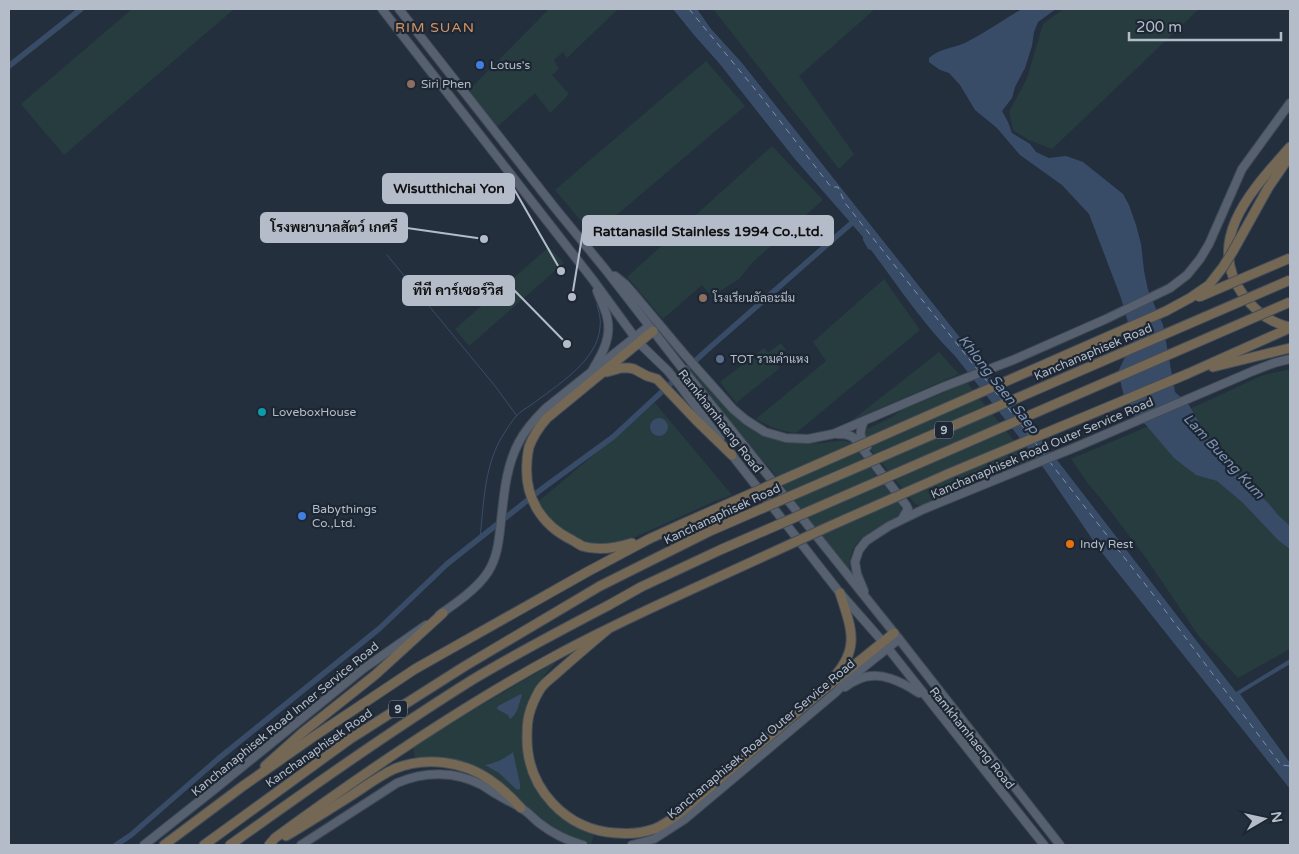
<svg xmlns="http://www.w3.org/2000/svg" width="1299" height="854" font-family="'Varela Round',Sarabun,sans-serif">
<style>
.green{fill:#263c3f}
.water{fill:#394c67}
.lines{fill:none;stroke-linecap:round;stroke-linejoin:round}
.stream{stroke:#394c67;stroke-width:1}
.canal{stroke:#394c67;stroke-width:5.5}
.ferry{stroke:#7c92b1;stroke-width:1;stroke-dasharray:6 5;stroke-linecap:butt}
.major-casing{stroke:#414a57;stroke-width:10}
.highway-casing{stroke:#434c59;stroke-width:11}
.major{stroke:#56606e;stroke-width:8}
.highway{stroke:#746855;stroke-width:9}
.highway-bridge-casing{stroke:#434c59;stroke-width:11;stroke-linecap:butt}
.highway-bridge{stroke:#746855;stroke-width:9}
.shop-dot{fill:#3f7fe0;stroke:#1d2633;stroke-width:2}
.education-dot{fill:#8d6e63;stroke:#1d2633;stroke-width:2}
.service-dot{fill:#5c6f8a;stroke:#1d2633;stroke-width:2}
.culture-dot{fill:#0f9aa8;stroke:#1d2633;stroke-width:2}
.food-dot{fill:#e8710a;stroke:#1d2633;stroke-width:2}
.labels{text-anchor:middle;stroke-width:4.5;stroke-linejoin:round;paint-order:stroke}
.shield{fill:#1d2633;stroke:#878f9c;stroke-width:1}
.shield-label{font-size:11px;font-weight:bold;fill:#b4bcc9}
.poi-label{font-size:12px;fill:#b4bcc9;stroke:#1d2633;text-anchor:start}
.street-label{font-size:12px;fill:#b4bcc9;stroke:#1d2633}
.neighbourhood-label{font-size:14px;letter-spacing:1px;fill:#d59563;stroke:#1d2633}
.water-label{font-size:14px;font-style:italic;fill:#7c92b1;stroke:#1d2633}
.leader{fill:none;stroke:#b4bcc9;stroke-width:2}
.callout-dot{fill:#b4bcc9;stroke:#1d2633;stroke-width:2}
.callout{fill:#b4bcc9;stroke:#b4bcc9;stroke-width:2}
.callout-label{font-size:14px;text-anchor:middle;font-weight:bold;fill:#111}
</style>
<rect width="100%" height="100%" fill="#242f3e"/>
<g class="green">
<polygon points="132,9 234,9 64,155 21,104"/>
<polygon points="549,9 618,9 567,58 563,52 554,60 559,69 552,75 569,94 550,113 535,93 496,128 468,91"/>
<polygon points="713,9 875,9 799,76 854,154 839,169"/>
<polygon points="1063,9 1199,9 1052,149 1029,140 1013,130 1009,112 1027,78 1043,24"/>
<polygon points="706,61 745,106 593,235 555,190"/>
<polygon points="772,146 823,200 753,262 739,279 712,296 702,285 663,319 627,277"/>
<polygon points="549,247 564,263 469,346 455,329"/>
<path d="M884 279 920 330 796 433C780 431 770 427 756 419L826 361 813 342Z"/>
<polygon points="781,343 786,350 773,360 780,368 736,403 720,382 764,348 768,353"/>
<polygon points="939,352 959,374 851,421"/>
<path d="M692 367C715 393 738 427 773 437 785 441 798 442 811 443 824 445 837 438 850 442L900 505 902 511C896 520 893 521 883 525 860 537 848 545 850 573L772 471 727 420 689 371Z"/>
<polygon points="1290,369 1290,649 1238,678 1198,635 1146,558 1102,500 1089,485 1071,459 1203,403 1261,376"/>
<polygon points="967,383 1032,463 924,507 915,504 863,440 862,434 865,430 892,417 903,409"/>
<polygon points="655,403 732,495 713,502 622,543 602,545 583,542 570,535 555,524 544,513 539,501"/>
<path d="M557 661C546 673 534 686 528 701 513 742 525 794 563 819 572 825 583 830 594 834L591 845 570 838 540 818 482 770 468 764 452 759 436 757 415 759 413 747 419 742Z"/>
</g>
<g class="water">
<path d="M673 9H697L711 29 742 63 1057 460 1236 692 1290 659V664L1240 694 1290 763V789L1099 549 1045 470 955 356C923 324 898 286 871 250L868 249 863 240V237L794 158 719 63 694 35Z"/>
<path d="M1022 9H1056L1038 22 1034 32 1032 46 1025 68 1015 87 1012 98 1002 111 1008 122 1012 133 1030 144 1036 152 1049 158 1066 156 1083 162 1123 194 1129 205 1136 225 1141 244 1144 271 1148 290 1163 325 1175 392 1189 405 1207 437 1231 468 1250 485 1269 504 1278 515 1290 526V549L1279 541 1242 502 1217 481 1196 475 1174 458 1146 425 1128 412 1118 372 1133 340 1121 298 1089 214 1062 185 1020 155 997 128 975 110 960 85 949 73 940 70 929 62V58C939 49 953 48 965 43 985 33 1003 20 1022 9Z"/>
<circle cx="659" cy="427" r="9"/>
<path d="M521 694 522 695C519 703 518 714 510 719L508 715 497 709 498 706Z"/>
<path d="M513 752 520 784V788L519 790 516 789 499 773 485 765C496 763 504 759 513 752Z"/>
</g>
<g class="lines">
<g class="stream">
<polyline points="387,255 495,386 517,416"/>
<path d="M480 538C484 502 484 463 505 432 508 427 512 421 516 416 520 412 526 408 531 405 556 386 598 361 600 327 601 319 599 312 597 305"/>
</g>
<g class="canal">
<polyline points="9,66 81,9"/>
<polyline points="116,845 131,835 218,759 380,628 447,564 543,488 613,437 707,350 854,221"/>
</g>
<g class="ferry">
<polyline points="689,9 763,99 831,187 838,187 845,203 977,369"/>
<polyline points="983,376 990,385"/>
<polyline points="994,390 1002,401"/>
<polyline points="1008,408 1016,418"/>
<polyline points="1020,423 1030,436"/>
<polyline points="1034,441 1045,456"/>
<polyline points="1049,461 1152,593 1281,765 1290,766 1290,776"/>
</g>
<defs>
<g id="major">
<polyline points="382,9 593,280 639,343 668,371 681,387 720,439"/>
<polyline points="399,9 555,208 605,269 678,363 899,639 1060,845"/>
<polyline points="615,276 625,284 633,293 685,355 733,409 746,420 765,432 786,438 808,439 833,434 943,387 1013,360 1106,319 1170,288 1187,275 1200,259 1209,244 1242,169 1290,103"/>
<path d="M593 369C603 353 612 336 607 317 605 308 600 299 597 291"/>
<path d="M864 421C859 433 859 436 867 447"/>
<path d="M837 434C844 434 849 434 854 438L906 505 908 509 902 519"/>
<polyline points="728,450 840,593 883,642 1044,845"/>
<polyline points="864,591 857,574 855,562 859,550 866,541 889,526 924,509 1076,447 1253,371 1274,363 1290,359"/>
<path d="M439 615C455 604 477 589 488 572 498 556 499 539 501 521 504 494 506 466 519 442 525 430 535 419 545 409L649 326"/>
<path d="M845 687C849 684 854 681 859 679 880 670 902 682 919 693"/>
<polyline points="144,845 216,788 363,669 426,625"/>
<path d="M301 845 397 783C425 771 455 771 482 785 487 788 492 792 498 795 505 800 514 803 521 808 528 812 533 818 539 823 552 833 568 841 583 845"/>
<polyline points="632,845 654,839 685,819 835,693 850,678 899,639"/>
</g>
<g id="highway">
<path d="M1290 147C1254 188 1202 240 1244 296 1256 312 1270 323 1290 327"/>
<polyline points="1268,188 1290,156"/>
<polyline points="1213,367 1290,348"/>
<polyline points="607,372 621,368 629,368 634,369 647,376 657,379 696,420 732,455"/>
<polyline points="1187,374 1290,328"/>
<polyline points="984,391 1166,311"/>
<path d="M632 543C616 548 598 551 582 546 579 544 575 542 572 540 541 525 524 497 527 462 527 457 528 452 529 447 533 436 540 426 547 418L653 331"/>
<path d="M607 630C590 644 574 658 558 672 552 678 543 683 539 691 535 698 531 707 529 715 527 722 527 730 527 738 527 789 566 830 616 833 628 834 643 833 654 829 664 825 672 819 680 813L816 696 894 633"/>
<path d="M833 678C861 648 851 628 840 593"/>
<polyline points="265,766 302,733 375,675 443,613"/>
<path d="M286 836C308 823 330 809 352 795 366 786 379 776 394 769 425 756 463 761 490 780 502 788 512 798 521 808"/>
<polyline points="164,845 243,786 310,739 415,669 587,572 649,539 682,524"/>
<polyline points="204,845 350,739 465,666 600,586"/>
<path d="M230 845C310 788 389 732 472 680 517 653 563 629 609 605"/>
<path d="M269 845 275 838C365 772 457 709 555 656 606 628 660 604 712 580"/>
</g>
</defs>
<use href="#major" class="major-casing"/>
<use href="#highway" class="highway-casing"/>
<use href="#major" class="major"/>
<use href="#highway" class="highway"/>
<defs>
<g id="highway-bridge">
<polyline points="1199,297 1290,258"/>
<polyline points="1166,311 1190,298 1209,285 1223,267 1233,251 1268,188"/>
<polyline points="682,524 984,391"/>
<polyline points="712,580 830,526 950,473 1187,374"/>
<polyline points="600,586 710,531 1290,280"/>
<polyline points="609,605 641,587 720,550 1290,302"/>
</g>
</defs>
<use href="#highway-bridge" class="highway-bridge-casing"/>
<use href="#highway-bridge" class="highway-bridge"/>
</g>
<g class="shop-dot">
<circle cx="480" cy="65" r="5"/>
<circle cx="302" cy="516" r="5"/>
</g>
<g class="education-dot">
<circle cx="411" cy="84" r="5"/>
<circle cx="703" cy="298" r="5"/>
</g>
<circle class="service-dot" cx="720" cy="359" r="5"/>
<circle class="culture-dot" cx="262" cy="412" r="5"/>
<circle class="food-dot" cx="1070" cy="544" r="5"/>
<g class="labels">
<g class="shield">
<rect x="935" y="421.5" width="18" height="17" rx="4"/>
<rect x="389" y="700.5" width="18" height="17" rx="4"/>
</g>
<g class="shield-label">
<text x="944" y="434">9</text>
<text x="398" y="713">9</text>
</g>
<g class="poi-label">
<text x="490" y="69">Lotus's</text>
<text x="421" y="88">Siri Phen</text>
<text x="713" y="302">โรงเรียนอัลอะมีม</text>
<text x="730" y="363">TOT รามคำแหง</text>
<text x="272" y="416">LoveboxHouse</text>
<text x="312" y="513">Babythings<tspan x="312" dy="14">Co.,Ltd.</tspan></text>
<text x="1080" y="548">Indy Rest</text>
</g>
<g class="street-label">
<text transform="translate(1093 352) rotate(-23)" y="4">Kanchanaphisek Road</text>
<text transform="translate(720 421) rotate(52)" y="4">Ramkhamhaeng Road</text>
<text transform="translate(1042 448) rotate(-23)" y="4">Kanchanaphisek Road Outer Service Road</text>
<text transform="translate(722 514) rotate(-25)" y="4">Kanchanaphisek Road</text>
<text transform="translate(285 719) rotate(-39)" y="4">Kanchanaphisek Road Inner Service Road</text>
<text transform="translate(972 738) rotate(51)" y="4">Ramkhamhaeng Road</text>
<text transform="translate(761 739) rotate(-40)" y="4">Kanchanaphisek Road Outer Service Road</text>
<text transform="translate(319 748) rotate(-35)" y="4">Kanchanaphisek Road</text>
</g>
<g class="neighbourhood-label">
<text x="435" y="32">RIM SUAN</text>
</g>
<g class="water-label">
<text transform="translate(999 384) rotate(52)" y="5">Khlong Saen Saep</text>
<text transform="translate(1224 456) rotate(47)" y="5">Lam Bueng Kum</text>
</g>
</g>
<path class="leader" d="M561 271L514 189M484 239L407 228M572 297L583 231M567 344L514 290"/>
<g class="callout-dot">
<circle cx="561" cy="271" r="5"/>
<circle cx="484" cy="239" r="5"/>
<circle cx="572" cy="297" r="5"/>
<circle cx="567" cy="344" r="5"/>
</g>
<g class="callout">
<rect x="383" y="174" width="131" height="29" rx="5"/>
<rect x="261" y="213" width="146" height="29" rx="5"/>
<rect x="583" y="216" width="250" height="29" rx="5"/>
<rect x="403" y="276" width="111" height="29" rx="5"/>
</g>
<g class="callout-label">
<text x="449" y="193">Wisutthichai Yon</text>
<text x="334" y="232">โรงพยาบาลสัตว์ เกศรี</text>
<text x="708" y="236">Rattanasild Stainless 1994 Co.,Ltd.</text>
<text x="458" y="295">ทีที คาร์เซอร์วิส</text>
</g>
<rect width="1299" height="854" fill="none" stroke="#b4bcc9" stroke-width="20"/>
<g transform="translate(1264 819) rotate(81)" stroke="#1d2633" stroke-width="4" paint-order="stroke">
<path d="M0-4L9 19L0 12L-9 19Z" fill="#b4bcc9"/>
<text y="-8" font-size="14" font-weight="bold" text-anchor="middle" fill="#b4bcc9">N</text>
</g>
<path d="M1129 32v8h152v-8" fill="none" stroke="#b4bcc9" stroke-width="2.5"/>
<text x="1136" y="32" font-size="15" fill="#b4bcc9" stroke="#1d2633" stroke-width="4" paint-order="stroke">200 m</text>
</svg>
